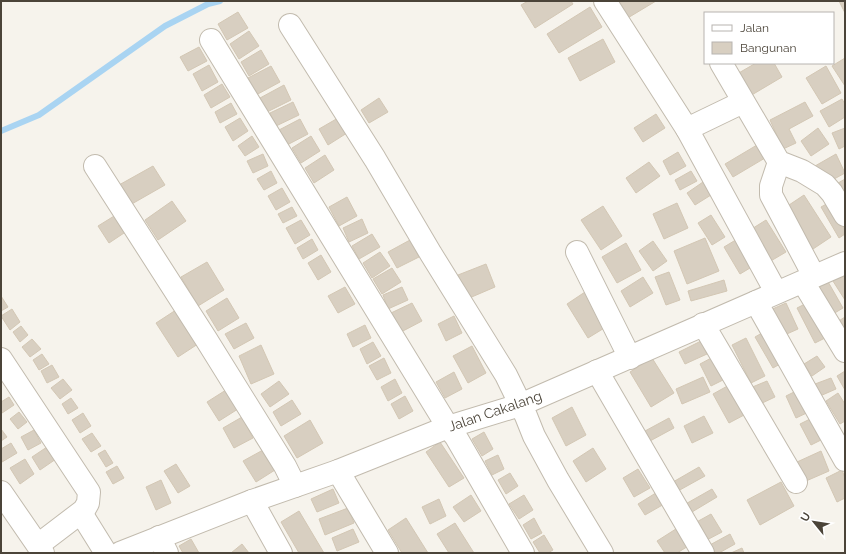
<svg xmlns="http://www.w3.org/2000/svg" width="846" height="554" font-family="Raleway,sans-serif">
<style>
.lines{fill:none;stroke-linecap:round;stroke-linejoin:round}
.stream{stroke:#a9d4f2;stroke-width:6}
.building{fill:#d8cfc1;stroke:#d3c7b4}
.minor-casing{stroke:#c2bbae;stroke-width:24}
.tertiary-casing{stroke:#c2bbae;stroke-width:24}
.minor{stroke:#fff;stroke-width:22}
.tertiary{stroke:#fff;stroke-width:22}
.labels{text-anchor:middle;stroke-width:3.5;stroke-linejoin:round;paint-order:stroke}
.street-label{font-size:14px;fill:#4b4439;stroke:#fff}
</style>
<rect width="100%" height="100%" fill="#f6f3ec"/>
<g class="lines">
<polyline class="stream" points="1,131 39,115 165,26 208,4 220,1"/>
</g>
<g class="building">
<polygon points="528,1 571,1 573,4 535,28 521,5"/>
<polygon points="618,1 656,1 626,19 616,3"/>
<polygon points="839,1 845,1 845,13"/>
<polygon points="590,7 602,27 559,53 547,34"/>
<polygon points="238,12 248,28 227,40 218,24"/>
<polygon points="249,31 259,46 239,59 230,44"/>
<polygon points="603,39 615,62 580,81 568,58"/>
<polygon points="199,47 207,61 188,71 180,57"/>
<polygon points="261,50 269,64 249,76 241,62"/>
<polygon points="845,58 845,86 832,66"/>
<polygon points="756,63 774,63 782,77 750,96 737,74"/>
<polygon points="209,65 218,82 202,91 193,74"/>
<polygon points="271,66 280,82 256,95 248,78"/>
<polygon points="826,66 841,93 822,104 806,78"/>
<polygon points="222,84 230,97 211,108 204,95"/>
<polygon points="284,85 291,100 267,112 260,98"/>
<polygon points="379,98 388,112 369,123 361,110"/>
<polygon points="842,99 845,104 845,117 829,127 820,111"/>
<polygon points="293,102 299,115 276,126 270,113"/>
<polygon points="805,102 813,116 789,129 796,143 783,149 770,120"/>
<polygon points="231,103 237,114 220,123 215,112"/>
<polygon points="656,114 665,128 643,142 634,128"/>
<polygon points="240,118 248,131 233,141 225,127"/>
<polygon points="338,118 347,133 328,145 319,129"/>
<polygon points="300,119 308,134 287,145 279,130"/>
<polygon points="818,128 829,144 811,156 801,141"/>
<polygon points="845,128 845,146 839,149 832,133"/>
<polygon points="252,136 259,147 245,156 238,146"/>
<polygon points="311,136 320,151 301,163 292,148"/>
<polygon points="757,145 765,158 733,177 725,164"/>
<polygon points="678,152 686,166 670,175 663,161"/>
<polygon points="263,154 268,166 253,173 247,161"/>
<polygon points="836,154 845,173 825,184 815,166"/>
<polygon points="325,155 334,170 314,183 305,168"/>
<polygon points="649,162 660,176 636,193 626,178"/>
<polygon points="153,166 165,185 130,205 119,185"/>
<polygon points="271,171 277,183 264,190 257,179"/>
<polygon points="691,171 697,181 680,190 675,180"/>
<polygon points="845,179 845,206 833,186"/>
<polygon points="703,182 711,195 695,205 687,193"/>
<polygon points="282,188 290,202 276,210 268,196"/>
<polygon points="804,195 831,237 810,251 783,209"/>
<polygon points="347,197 357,216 339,226 329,207"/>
<polygon points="172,201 186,221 158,240 145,220"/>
<polygon points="832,201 845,225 845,234 839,238 821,207"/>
<polygon points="677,203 688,228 664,239 653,214"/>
<polygon points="603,206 622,236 601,250 581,220"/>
<polygon points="292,207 297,216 283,223 278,214"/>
<polygon points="119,213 130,229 109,243 98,226"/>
<polygon points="711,215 725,237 712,245 698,223"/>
<polygon points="362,219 368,233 349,242 343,228"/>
<polygon points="301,220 310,235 295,244 286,228"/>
<polygon points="766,220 786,252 769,262 750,230"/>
<polygon points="372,234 380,247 359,259 352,246"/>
<polygon points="705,238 719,271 687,284 674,251"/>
<polygon points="739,238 755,265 740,274 724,247"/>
<polygon points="312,239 318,250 303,259 297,248"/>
<polygon points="410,240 419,257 397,268 388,252"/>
<polygon points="653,241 667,261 653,271 639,251"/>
<polygon points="626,243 641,270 617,283 602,257"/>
<polygon points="380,252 390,266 372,278 363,263"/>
<polygon points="321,255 331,272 318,280 308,263"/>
<polygon points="207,262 224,290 198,306 181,277"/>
<polygon points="486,264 495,287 467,299 458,275"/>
<polygon points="392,268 401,282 382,294 373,279"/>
<polygon points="845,270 845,300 831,278"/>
<polygon points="669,272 680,300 666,305 655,277"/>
<polygon points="643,277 653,293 630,307 621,291"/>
<polygon points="724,280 727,291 691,301 688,291"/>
<polygon points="827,280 843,308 828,317 812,289"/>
<polygon points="345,287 355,304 338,313 328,296"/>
<polygon points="402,287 408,300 388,309 383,295"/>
<polygon points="585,292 606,327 588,338 567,304"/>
<polygon points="1,296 8,307 1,311"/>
<polygon points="227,298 239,318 218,331 206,311"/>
<polygon points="809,302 827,337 815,343 797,308"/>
<polygon points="412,303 422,321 401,332 391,313"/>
<polygon points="786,303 798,329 780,337 768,311"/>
<polygon points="179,308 201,342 178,357 156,323"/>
<polygon points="12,309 20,322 10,330 1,316"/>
<polygon points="454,316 462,333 446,341 438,324"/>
<polygon points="845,317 845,342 834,324"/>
<polygon points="246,323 254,338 234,349 225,334"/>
<polygon points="365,325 371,338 353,347 347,334"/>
<polygon points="21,326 28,335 20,342 13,332"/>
<polygon points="769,329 787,360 773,368 755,337"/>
<polygon points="746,338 765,376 751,383 732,345"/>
<polygon points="32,339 41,349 30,357 22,347"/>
<polygon points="701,341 707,354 685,364 679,352"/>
<polygon points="373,342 381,356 367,364 360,349"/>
<polygon points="261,345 274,374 251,384 239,356"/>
<polygon points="472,346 486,373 468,383 453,356"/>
<polygon points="42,354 49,364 39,370 33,360"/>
<polygon points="715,356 727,378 711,386 700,364"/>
<polygon points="817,356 825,367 812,376 804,364"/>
<polygon points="384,358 391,373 377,380 369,366"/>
<polygon points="652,358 674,393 651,407 630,372"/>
<polygon points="52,365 59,377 47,383 41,371"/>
<polygon points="845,371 845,390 837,376"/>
<polygon points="454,372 462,389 445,398 436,382"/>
<polygon points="703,377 710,392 682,404 676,389"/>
<polygon points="831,378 836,389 820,396 815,384"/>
<polygon points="63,379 72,390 60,399 51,388"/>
<polygon points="395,379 402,393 388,401 381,387"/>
<polygon points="279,381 289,394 270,407 261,394"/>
<polygon points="767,381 775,397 758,405 750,388"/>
<polygon points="731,384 746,414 729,423 713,394"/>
<polygon points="802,388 813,410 796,418 786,396"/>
<polygon points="226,390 238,409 219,421 207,402"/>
<polygon points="838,393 845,404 845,421 840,424 826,401"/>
<polygon points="405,396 413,411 399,419 391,404"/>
<polygon points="9,397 14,405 2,413 1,411 1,402"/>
<polygon points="71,398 78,408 68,414 62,404"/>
<polygon points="292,400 301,414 281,426 273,412"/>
<polygon points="572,407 586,435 566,446 552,418"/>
<polygon points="19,412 27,422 18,429 10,419"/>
<polygon points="83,413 91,426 80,433 72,420"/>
<polygon points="704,416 713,433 692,443 684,426"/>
<polygon points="242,417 253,438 234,448 223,428"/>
<polygon points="669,418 674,428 650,441 645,431"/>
<polygon points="812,418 823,439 811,445 800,424"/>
<polygon points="310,420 323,443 297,458 284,436"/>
<polygon points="1,429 7,437 1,441"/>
<polygon points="34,430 41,443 28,450 21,437"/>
<polygon points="484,432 493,449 482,456 472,439"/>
<polygon points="92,433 101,446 91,452 82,439"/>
<polygon points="440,442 464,478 449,487 426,452"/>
<polygon points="11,443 17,453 2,462 1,449"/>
<polygon points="47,447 56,459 40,470 32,457"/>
<polygon points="593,448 606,469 586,482 573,461"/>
<polygon points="105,450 113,463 106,467 98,454"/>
<polygon points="263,450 275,470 256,482 243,461"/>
<polygon points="821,451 829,471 806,481 797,462"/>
<polygon points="498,455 504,469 492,475 485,461"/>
<polygon points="25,459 34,474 20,484 10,468"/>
<polygon points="176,464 190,486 178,493 164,471"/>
<polygon points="117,466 124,478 113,484 106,472"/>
<polygon points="699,467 705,476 678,491 673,482"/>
<polygon points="638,469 650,488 634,497 623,478"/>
<polygon points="842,470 845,478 845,498 837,502 826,478"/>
<polygon points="510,473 518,486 506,494 498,480"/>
<polygon points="161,480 171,503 156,510 146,487"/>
<polygon points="781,482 794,506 760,525 747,500"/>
<polygon points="333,489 339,503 317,512 311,499"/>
<polygon points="712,489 717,497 687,515 682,506"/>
<polygon points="659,491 666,503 645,515 638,504"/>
<polygon points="471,495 481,511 464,522 453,507"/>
<polygon points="524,495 533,510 519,519 509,504"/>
<polygon points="439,499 446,516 430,524 422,507"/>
<polygon points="348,508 354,523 325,535 319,519"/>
<polygon points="299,511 324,553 299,553 281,522"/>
<polygon points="711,514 722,532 703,542 693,524"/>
<polygon points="406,518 428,553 402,553 388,530"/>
<polygon points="534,518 542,533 531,539 523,525"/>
<polygon points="455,523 474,553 449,553 437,534"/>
<polygon points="679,527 690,545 677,553 665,553 657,541"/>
<polygon points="353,529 359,542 337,551 332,538"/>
<polygon points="730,534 735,544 719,553 712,553 708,546"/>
<polygon points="544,535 553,550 548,553 540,553 533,542"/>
<polygon points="191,539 199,553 183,553 179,546"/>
<polygon points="242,544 249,553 231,553"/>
<polygon points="742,548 744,553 731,553"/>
</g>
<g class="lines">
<defs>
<g id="minor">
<polyline points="605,1 687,129 776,292"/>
<polyline points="290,25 375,159 431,254 506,375 526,416 534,436 558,480 602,553"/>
<polyline points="211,40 448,427 456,437 523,553"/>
<polyline points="721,63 779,162 802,171 825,185 832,193 845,215"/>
<polyline points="687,129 743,102"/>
<polyline points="779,162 771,186 771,195 814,276"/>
<polyline points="95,166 206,339 285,466 295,486"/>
<polyline points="577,252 630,358"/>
<polyline points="803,282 845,351"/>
<polyline points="756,302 845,460"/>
<polyline points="703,324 796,482"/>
<polyline points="1,359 89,492 88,503 84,510 38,545"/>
<polyline points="597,371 703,553"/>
<polyline points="338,471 387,553"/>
<polyline points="1,492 43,553"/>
<polyline points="252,501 281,553"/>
<polyline points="81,513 106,553"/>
<polyline points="159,537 167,553"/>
</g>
<polyline id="tertiary" points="120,553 252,501 338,471 448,427 520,405 845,263"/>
</defs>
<use href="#minor" class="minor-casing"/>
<use href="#tertiary" class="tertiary-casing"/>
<use href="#minor" class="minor"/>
<use href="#tertiary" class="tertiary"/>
</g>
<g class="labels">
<g class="street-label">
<text transform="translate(495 411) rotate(-19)" y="5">Jalan Cakalang</text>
</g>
</g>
<rect width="846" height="554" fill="none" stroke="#4b4439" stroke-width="4"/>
<rect x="704" y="12" width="130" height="52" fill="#ffffff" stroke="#b7b4b0"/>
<rect x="712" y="25" width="20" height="6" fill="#ffffff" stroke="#b7b4b0"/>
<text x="740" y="32" font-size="12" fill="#4b4439">Jalan</text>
<rect x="712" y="42" width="20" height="12" fill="#d8cfc1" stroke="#b7b4b0"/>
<text x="740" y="52" font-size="12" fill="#4b4439">Bangunan</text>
<g transform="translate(814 522) rotate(300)" stroke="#ffffff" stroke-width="3" paint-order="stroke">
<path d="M0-3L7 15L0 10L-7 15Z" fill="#4b4439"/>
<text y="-6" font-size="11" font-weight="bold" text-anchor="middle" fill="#4b4439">U</text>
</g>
</svg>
